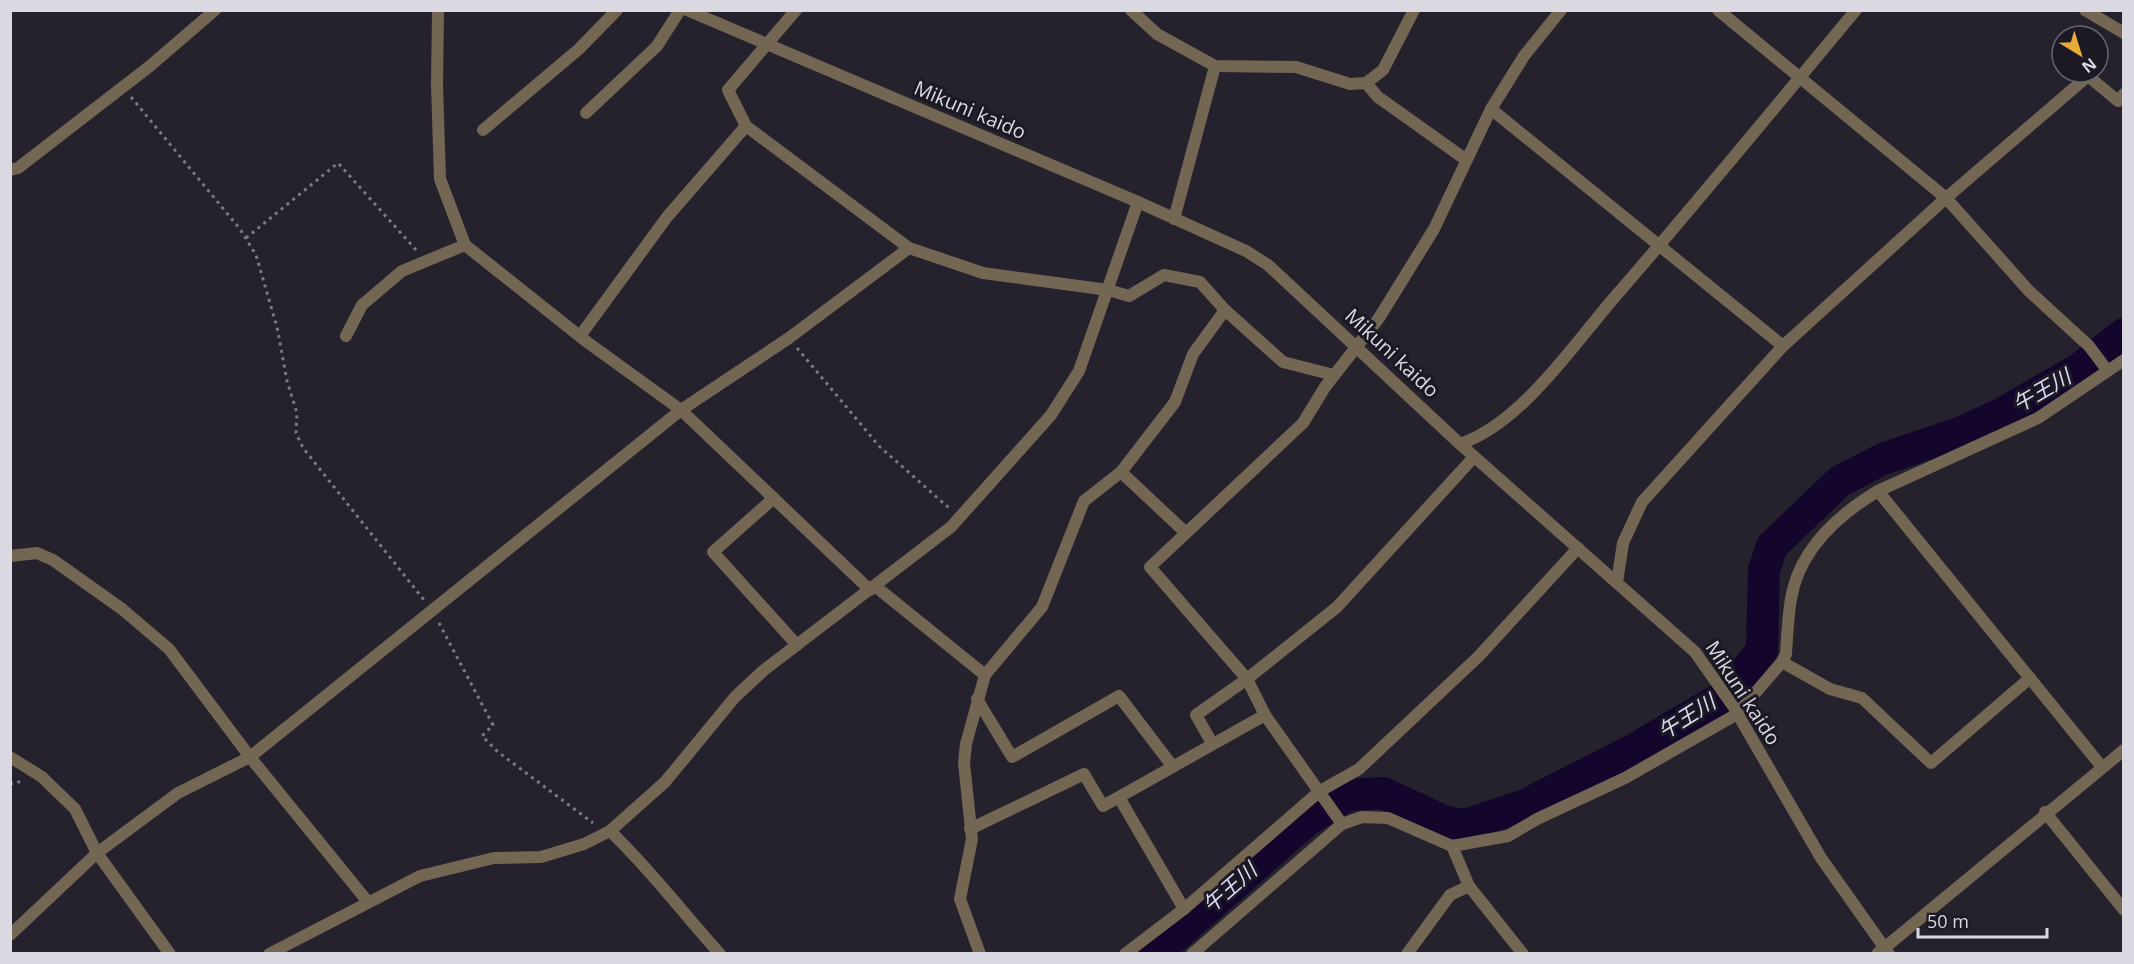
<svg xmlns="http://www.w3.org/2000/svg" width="2134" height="964" font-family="'Open Sans','Noto Sans JP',sans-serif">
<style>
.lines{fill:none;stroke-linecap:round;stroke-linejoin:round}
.river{stroke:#13052c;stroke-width:32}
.path{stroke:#7c7a84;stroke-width:3;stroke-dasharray:3 4.5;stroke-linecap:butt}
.minor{stroke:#736652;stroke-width:12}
.tertiary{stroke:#736652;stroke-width:12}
.labels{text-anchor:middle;stroke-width:6;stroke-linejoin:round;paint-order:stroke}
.street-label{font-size:20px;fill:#dad9e1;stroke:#1b1924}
.water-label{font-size:21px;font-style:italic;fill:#e0daf9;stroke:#1b1924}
</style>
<rect width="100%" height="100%" fill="#25222e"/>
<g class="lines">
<polyline class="river" points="1155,954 1306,821 1348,795 1383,793 1446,822 1466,825 1525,805 1633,750 1718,700 1733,687 1762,650 1764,570 1772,546 1840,481 1883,459 1962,432 2001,414 2079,369 2124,334"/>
<g class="path">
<polyline points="131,97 240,229 256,255 277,327 287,381 297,413 296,433 303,448 424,600"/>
<polyline points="246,238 338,163 417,251"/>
<polyline points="797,348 879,446 949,508"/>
<polyline points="439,623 493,725 482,736 498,752 593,823"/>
<polyline points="10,784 23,781"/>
</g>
<g class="minor">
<polyline points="438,10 437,85 440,179 465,245"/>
<polyline points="796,10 728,90 746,126 909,248 983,273 1108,290 1129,296 1164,275 1200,282 1225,310 1283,362 1334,375"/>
<polyline points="1131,10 1157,34 1215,66 1296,67 1350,84 1366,83 1383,70 1414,10"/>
<polyline points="1718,10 1946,198 2029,291 2089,346 2107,370"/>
<polyline points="1366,83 1378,97 1465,159"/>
<polyline points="1491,109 1783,346"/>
<polyline points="586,113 657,46 680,10"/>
<polyline points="483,130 579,49 617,10"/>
<polyline points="10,170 18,168 150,66 215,10"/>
<polyline points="1174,219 1215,66"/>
<polyline points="346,336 362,305 402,271 465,245 587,342 681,410 870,590"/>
<polyline points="580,336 667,217 746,126"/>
<path d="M1460 444C1520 424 1572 347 1613 299 1696 204 1775 107 1856 10"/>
<polyline points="1121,472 1186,533"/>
<polyline points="1878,491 2102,767"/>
<polyline points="774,498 713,552 797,645"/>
<polyline points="10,556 37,553 53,560 122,609 169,649 250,757 368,902"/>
<polyline points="1617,582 1623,543 1642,502 1783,346 1946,198 2088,76 2118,101 2124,94"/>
<polyline points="875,586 985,675 966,744 964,763 972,839 960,899 980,954"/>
<polyline points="1782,662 1830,689 1862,698 1931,763 2030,678"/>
<polyline points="985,675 1042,607 1084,501 1121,472 1175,402 1193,354 1225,310"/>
<polyline points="977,699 1012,757 1119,696 1173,767"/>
<polyline points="1212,743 1196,715 1247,679 1150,567 1303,423 1325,387 1379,318 1434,229 1491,109 1524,56 1561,10"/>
<polyline points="10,757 42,777 75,809 97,853 170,954"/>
<polyline points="1120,799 1184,909"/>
<polyline points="2045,812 2124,910"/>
<polyline points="1342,824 1265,715 1247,679 1337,607 1474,457"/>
<polyline points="970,829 1084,774 1103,806 1265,715"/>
<path d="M610 831C650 869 683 913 720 954"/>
<polyline points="1452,846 1469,886"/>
<polyline points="10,935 97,853 178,793 250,757 681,410 789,338 909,248"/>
<polyline points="269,954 420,876 494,858 541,857 584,844 610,831 665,782 735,697 764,670 951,527 1051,415 1079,371 1138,202"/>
<polyline points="1125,954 1184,909 1320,791 1359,769 1479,656 1578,548"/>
<path d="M1192 954 1342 824 1362 817 1388 818 1452 846 1508 836 1537 819 1625 778 1737 714 1782 662 1786 654C1787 636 1788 617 1791 599 1799 550 1838 515 1878 491L2038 418 2124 360"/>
<polyline points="1407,954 1450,895 1469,886 1523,954"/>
<polyline points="1877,954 2124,750"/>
</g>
<g class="tertiary">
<polyline points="687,10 1138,202 1246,251 1268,265 1460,444 1695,652 1733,706 1821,858 1889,954"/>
<polyline points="2085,10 2124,33"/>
</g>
</g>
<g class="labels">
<g class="street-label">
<text transform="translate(970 110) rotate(23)" y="7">Mikuni kaido</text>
<text transform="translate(1392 353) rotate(43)" y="7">Mikuni kaido</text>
<text transform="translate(1743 693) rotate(57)" y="7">Mikuni kaido</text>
</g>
<g class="water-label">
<text transform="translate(2042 391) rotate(-30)" y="7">午王川</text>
<text transform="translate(1687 717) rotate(-32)" y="7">午王川</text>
<text transform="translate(1230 888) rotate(-41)" y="7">午王川</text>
</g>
</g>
<rect width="2134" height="964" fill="none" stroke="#dad9e1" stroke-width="24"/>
<g transform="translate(2080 54) rotate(142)"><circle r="28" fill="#1b1924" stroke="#676670" stroke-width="1.5"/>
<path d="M0-4.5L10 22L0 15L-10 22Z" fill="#e8ab37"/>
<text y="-9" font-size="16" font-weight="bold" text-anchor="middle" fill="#dad9e1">N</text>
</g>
<path d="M1918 928v9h129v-9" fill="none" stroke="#dad9e1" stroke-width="3"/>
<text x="1927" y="928" font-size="18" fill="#dad9e1" stroke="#1b1924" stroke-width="4.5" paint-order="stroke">50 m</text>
</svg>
